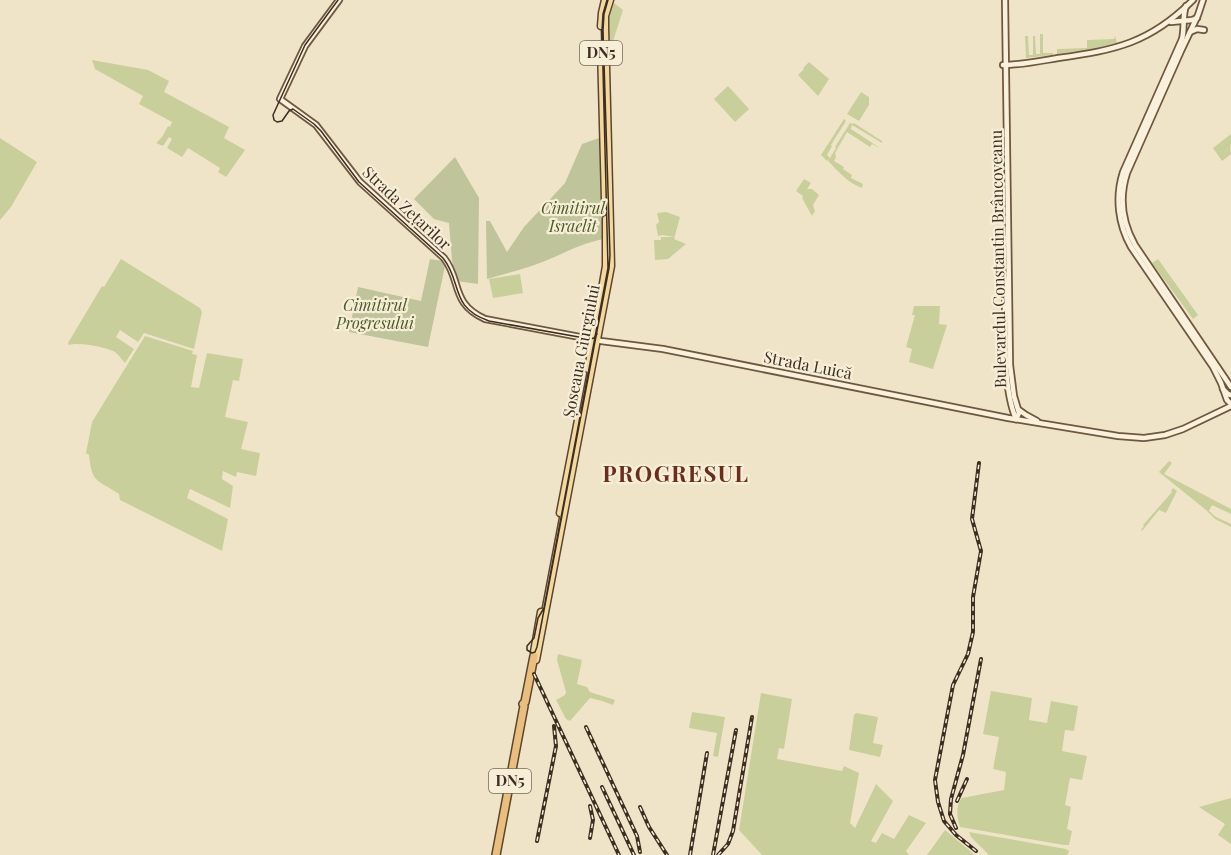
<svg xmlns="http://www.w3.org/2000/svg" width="1231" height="855" font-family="'Playfair Display',serif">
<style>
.green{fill:#c9cf9b}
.cemetery{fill:#bfc49a}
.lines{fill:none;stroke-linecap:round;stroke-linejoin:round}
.secondary-casing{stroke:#6f573f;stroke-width:8}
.primary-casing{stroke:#5b4430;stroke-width:9}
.trunk-casing{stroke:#5b4430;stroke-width:10}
.secondary{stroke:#faf1dc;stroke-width:4.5}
.primary{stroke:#f3d9a0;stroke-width:6}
.trunk{stroke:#eabe7c;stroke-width:7}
.tram{stroke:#3d2e20;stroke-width:1.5}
.rail-casing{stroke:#3d2e20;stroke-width:4}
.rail{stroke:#f7eed8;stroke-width:1.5;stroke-dasharray:4.5;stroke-linecap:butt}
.labels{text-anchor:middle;stroke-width:4.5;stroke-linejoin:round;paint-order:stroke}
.shield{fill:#f7eed8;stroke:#756857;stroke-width:1.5}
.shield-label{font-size:15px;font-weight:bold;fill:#3d2e20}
.street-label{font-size:16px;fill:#3d2e20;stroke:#f7eed8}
.park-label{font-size:16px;font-style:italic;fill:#4d5a26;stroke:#f7eed8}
.district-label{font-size:22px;font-weight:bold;letter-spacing:1.5px;fill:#6b2e1e;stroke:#f7eed8}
</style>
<rect width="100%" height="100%" fill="#f0e4c8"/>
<g class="green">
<polygon points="614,3 623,10 610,51 609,51 608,17"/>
<polygon points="1040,34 1043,34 1043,53 1053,53 1053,55 1026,58 1025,36 1028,36 1029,55 1033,55 1033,36 1035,36 1036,54 1040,54"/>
<polygon points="1115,36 1117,43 1087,50 1057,54 1057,49 1087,48 1087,40 1114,39"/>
<polygon points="92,60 148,70 169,81 164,92 229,127 224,138 245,150 226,177 218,172 220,168 188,148 182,157 167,148 172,139 169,137 163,146 156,143 162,137 168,126 170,127 172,122 139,104 143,96 95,69"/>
<polygon points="809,62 829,79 818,96 798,75 804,69 803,68"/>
<polygon points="728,86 749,109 735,122 714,99"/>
<polygon points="861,92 869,97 869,105 859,121 847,114"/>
<path d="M844 119 846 121 831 145 832 146 827 155 830 158 836 148 835 147 850 123 853 124 854 123 882 141V143L852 125 851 129 880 148 872 144 870 147 847 132 835 153 836 157 834 161 844 167 843 169 852 175 851 178 863 184 862 188C848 183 839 172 828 161L830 158 827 161 821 155Z"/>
<polygon points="1231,134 1231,146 1230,147 1231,154 1222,161 1213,148"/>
<polygon points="0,138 37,162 11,207 0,220"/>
<polygon points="804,179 811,183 807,189 812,189 819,195 813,205 815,211 812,216 802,198 803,196 796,191"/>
<polygon points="666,212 680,217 674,239 686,244 668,259 655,260 654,240 661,240 661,237 674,237 663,235 658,236 656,225 659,222 657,213"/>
<path d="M121 259 200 308 202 312 194 349 144 333 138 342 120 330 116 337 134 349 125 363C122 360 119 355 115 352 105 347 80 342 69 345L68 343 102 286 104 287Z"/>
<polygon points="1158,259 1198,315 1193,319 1152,263"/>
<polygon points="520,274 523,293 493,298 489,279"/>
<polygon points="914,306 940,306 939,324 947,325 933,369 909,362 912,349 906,347 915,315 912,315"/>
<path d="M145 336 193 351 192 354 197 355 191 387 199 388 207 353 243 359 239 381 233 380 225 417 248 422 241 449 260 453 256 476 237 472 236 477 223 471 222 479 233 486 230 508 190 489 187 498 228 519 222 551 120 500 119 494C97 479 92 484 89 455L86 453 92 422Z"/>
<polygon points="1169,461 1172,463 1164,474 1231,509 1231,514 1212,505 1209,511 1216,517 1231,524 1231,527 1215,519 1206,510 1159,472"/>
<polygon points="1173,488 1177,491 1166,513 1159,510 1142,531 1141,530 1144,526 1143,525 1172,492 1171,491"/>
<polygon points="558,654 582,660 577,684 587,687 590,692 615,700 613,705 602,701 590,698 570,721 566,719 556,700 565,695 566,692 557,660"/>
<path d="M991 691 1032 698 1029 720 1047 723 1051 701 1078 706 1074 731 1065 730 1062 751 1087 756 1082 780 1070 778 1065 805 1071 807 1067 829 1072 831 1069 845H1064L960 827C957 818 955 806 962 798L1004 790 1006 772 993 769 999 737 983 734Z"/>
<polygon points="761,693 792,699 784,749 779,748 777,759 842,771 844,766 859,773 850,823 855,828 876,784 893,801 871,841 876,843 882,833 894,839 909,815 926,823 906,851 909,855 762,855 739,830"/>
<polygon points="692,712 725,717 718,757 713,756 717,733 689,728"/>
<polygon points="856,713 878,717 873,743 883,745 880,757 849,750 854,715"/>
<polygon points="1231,798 1231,844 1218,835 1225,824 1199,807"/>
<polygon points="945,830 975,855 927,855"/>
<polygon points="969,832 1066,849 1069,851 1068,855 989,855 971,837"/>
</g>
<g class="cemetery">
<path d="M602 137 604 239C580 243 560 256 537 264 521 270 504 274 487 279L486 221H490L507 252 524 227 565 183 582 144Z"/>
<polygon points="455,157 479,198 478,284 456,281 452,260 449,223 434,219 414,199"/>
<polygon points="430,259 443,261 445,266 428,347 349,332 358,287 421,301"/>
</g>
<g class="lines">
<defs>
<g id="secondary">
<path d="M339 0 305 46 280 99 316 125 360 182 444 258C462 281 450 303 485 319L601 341 663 349 1008 418 1118 436 1144 438 1165 435 1183 429 1231 406"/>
<polyline points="1005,0 1010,365 1014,396 1019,413 1016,419"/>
<path d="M1203 0 1198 15 1181 51 1127 173C1119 198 1122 222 1135 245L1231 387"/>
<path d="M1186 6C1182 16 1185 28 1182 39L1123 172C1115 197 1118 224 1131 247L1213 367 1221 383 1227 400 1231 404"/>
<polyline points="1171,22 1192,20 1197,18"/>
<polyline points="1190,32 1197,29 1204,30"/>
<path d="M1003 65C1021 65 1040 61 1058 58 1116 50 1150 43 1193 0"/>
<path d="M1005 279C1006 318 1001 384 1016 419"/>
<polyline points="1223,389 1228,394 1231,395"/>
<polyline points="1019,410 1026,415 1037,421"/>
</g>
<g id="primary">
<polyline points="601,26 602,13 605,0"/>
<polyline points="601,48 605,200"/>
<polyline points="588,369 606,266 606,219"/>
<polyline points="560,513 578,420"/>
<polyline points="534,652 541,612"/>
<polyline points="536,660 611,266 605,27 605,16 610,0"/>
</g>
<polyline id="trunk" points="496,855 524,706 523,704 525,702 534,656"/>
</defs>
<use href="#secondary" class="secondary-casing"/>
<use href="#primary" class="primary-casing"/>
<use href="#trunk" class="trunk-casing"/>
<use href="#secondary" class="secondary"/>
<use href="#primary" class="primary"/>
<use href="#trunk" class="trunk"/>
<g class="tram">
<path d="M338 0 305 45 273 115 274 120 277 122 282 121 289 111 293 109 314 124 321 131 359 182 443 258C463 283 449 307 489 321L590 339 594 338 597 334"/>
<polyline points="607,0 603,14 602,30 608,268 544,608 538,618 534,638 527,646 527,650 532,653 535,652 537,647 609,268 610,255 603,30 604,14 608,0"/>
</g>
<defs>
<g id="rail">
<polyline points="534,674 619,855"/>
<polyline points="586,727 637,836 640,852"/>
<polyline points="602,787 634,855"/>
<polyline points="957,801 967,779"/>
<polyline points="590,806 593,820 590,838"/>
<polyline points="640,807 649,827 667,855"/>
<polyline points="956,828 950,814 951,799 963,755 981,659"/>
<polyline points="537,841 556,746 554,726"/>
<polyline points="976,851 956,835 944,821 938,802 935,780 953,685 968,654 973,632 973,597 981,551 972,519 979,463"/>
<polyline points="690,855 707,753"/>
<polyline points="713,855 736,730"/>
<polyline points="718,855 728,844 733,831 752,717"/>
</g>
</defs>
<use href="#rail" class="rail-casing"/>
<use href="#rail" class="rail"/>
</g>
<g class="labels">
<g class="shield">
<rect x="580" y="41" width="42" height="24" rx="4.5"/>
<rect x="489" y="769" width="42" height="24" rx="4.5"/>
</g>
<g class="shield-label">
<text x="601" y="58">DN5</text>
<text x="510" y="786">DN5</text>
</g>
<g class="street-label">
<text transform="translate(407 208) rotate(43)" y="6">Strada Zețarilor</text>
<text transform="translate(998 259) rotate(-91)" y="6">Bulevardul Constantin Brâncoveanu</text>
<text transform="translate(581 351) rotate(-79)" y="6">Șoseaua Giurgiului</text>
<text transform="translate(808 365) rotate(11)" y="6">Strada Luică</text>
</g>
<g class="park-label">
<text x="573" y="214">Cimitirul<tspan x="573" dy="18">Israelit</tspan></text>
<text x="375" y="311">Cimitirul<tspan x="375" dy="18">Progresului</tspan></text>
</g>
<g class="district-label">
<text x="676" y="482">PROGRESUL</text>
</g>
</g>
</svg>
